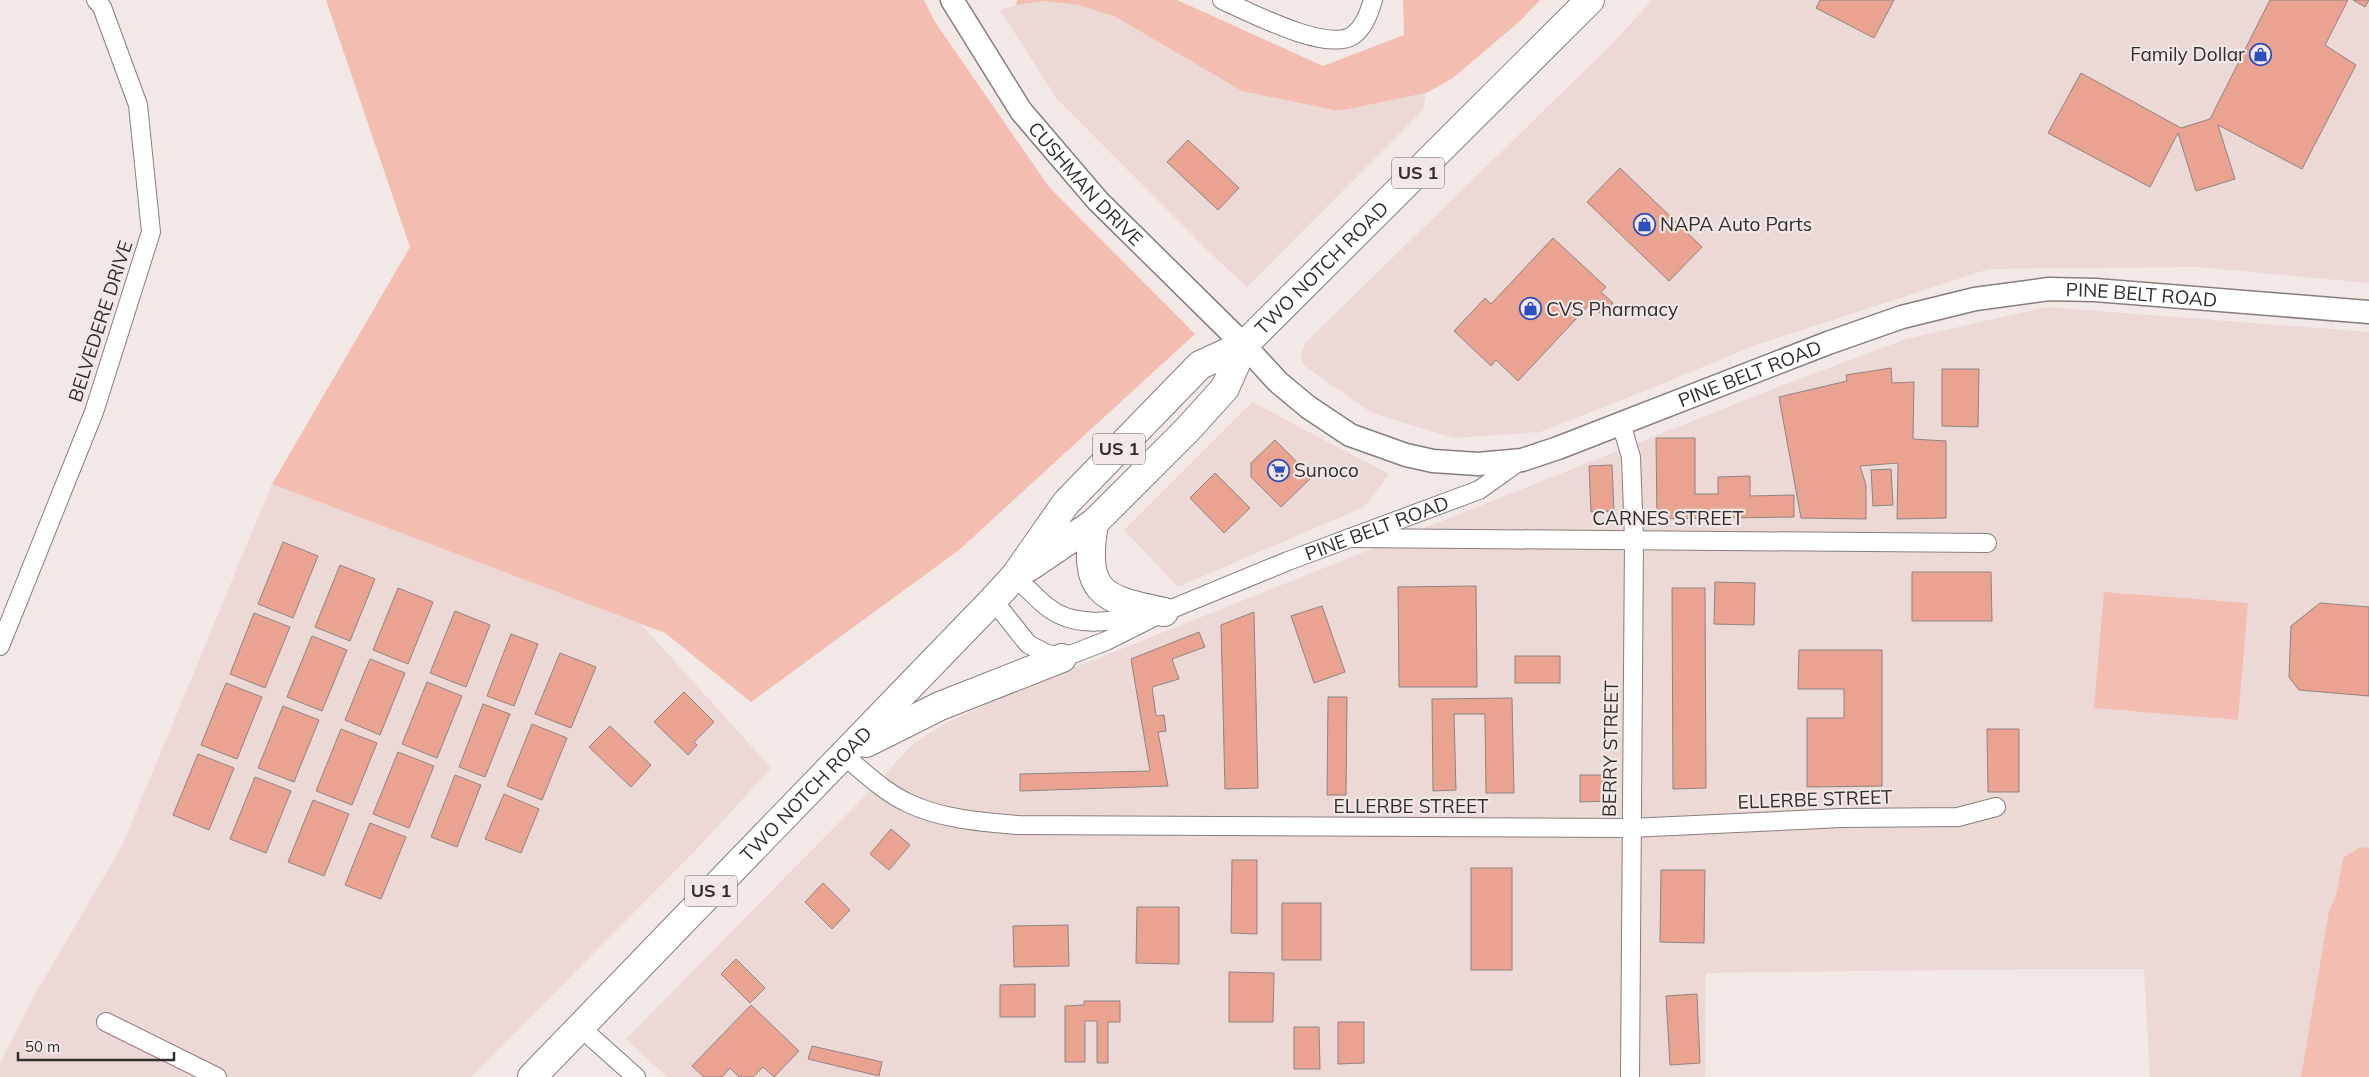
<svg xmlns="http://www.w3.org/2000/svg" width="2369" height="1077" font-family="Mulish,sans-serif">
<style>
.built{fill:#ecd9d6}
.green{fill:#f3beb1}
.building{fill:#eaa291;stroke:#8e8482}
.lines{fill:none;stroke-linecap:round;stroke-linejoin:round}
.minor-casing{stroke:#877e7c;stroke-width:20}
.tertiary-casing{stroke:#877e7c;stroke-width:25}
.primary-casing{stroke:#877e7c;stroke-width:30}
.minor{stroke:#fff;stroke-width:18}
.tertiary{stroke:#fff;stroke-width:22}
.primary{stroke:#fff;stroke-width:28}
.labels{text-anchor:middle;stroke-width:4.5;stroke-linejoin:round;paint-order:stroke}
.shield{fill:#f2e8e6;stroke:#6b6564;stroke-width:1}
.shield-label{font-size:18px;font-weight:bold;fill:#312d2d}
.poi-label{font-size:19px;fill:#312d2d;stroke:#f2e8e6;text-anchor:start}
.street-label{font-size:19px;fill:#312d2d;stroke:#f2e8e6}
</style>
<rect width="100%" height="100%" fill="#f2e8e6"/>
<g class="built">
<polygon points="1652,0 2369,0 2369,283 2197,267 1989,269 1756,345 1647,390 1540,432 1454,438 1372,413 1303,365 1301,353 1306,342 1613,43"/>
<polygon points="1045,1 1079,5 1116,17 1339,111 1426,93 1423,110 1247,287 1207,250 1057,99 1000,10 1016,5"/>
<polygon points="2046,307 2369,332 2369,1077 2150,1077 2144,969 2032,969 1706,973 1705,1077 667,1077 626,1039 863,798 912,745 944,724 1011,693 1770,390 1906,339"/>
<polygon points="1252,402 1389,474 1364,507 1178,587 1124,530"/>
<polygon points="272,484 641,624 771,768 695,851 471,1077 0,1077 0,1063 34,996 122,846"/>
</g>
<g class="green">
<polygon points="326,0 924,0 935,22 1049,187 1195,334 959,550 751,702 665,633 272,484 410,247"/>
<polygon points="1017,0 1177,0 1323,66 1404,35 1403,0 1540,0 1520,21 1453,78 1426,93 1339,111 1242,91 1116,17 1079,5 1045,1 1016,5"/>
<polygon points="2104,592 2248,603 2238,720 2094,708"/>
<polygon points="2360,847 2369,848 2369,1077 2301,1077 2329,911 2336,896 2343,858"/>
</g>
<g class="building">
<polygon points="1820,0 1894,0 1874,38 1816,8"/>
<polygon points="2270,0 2348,0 2325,45 2356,65 2302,169 2218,125 2235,179 2196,191 2178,133 2150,187 2048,133 2081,73 2181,128 2210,119"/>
<polygon points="2353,0 2369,0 2365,7"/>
<polygon points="1188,140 1239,188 1218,210 1167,162"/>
<polygon points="1620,168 1702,247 1669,281 1587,202"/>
<polygon points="1553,238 1606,287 1601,292 1613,303 1602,315 1590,304 1518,381 1496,360 1491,366 1454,331 1485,298 1491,304"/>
<polygon points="1891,368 1892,383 1914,382 1913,439 1946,441 1946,518 1897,519 1898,463 1860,466 1866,485 1866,519 1801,518 1779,397 1847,381 1846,375"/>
<polygon points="1942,369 1979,369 1978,427 1942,426"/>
<polygon points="1656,438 1695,438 1695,494 1718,494 1718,477 1750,476 1750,496 1794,495 1794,517 1657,519"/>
<polygon points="1275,440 1312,477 1281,507 1251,477 1251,463"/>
<polygon points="1612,465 1614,511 1591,512 1589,466"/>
<polygon points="1891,469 1893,505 1873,506 1871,470"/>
<polygon points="1215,473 1250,508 1224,533 1190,498"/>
<polygon points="283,542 318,556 293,618 258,604"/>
<polygon points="340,565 375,579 350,641 315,627"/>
<polygon points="1912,572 1991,572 1992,621 1912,621"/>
<polygon points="1715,582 1755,583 1754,625 1714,624"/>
<polygon points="1476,586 1477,687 1399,687 1398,587"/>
<polygon points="398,588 433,602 408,664 373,650"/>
<polygon points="1672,588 1705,588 1706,788 1673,789"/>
<polygon points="2320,603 2369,607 2369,696 2299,690 2289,677 2291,626"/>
<polygon points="1322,606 1345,672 1314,683 1291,616"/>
<polygon points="455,611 490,625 466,687 430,673"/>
<polygon points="1254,612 1258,788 1225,789 1221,625"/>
<polygon points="254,613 290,627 265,688 230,674"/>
<polygon points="1199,632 1205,647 1172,659 1179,679 1152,687 1156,716 1164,715 1166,731 1158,732 1168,786 1020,791 1020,774 1150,771 1131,659"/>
<polygon points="511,634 538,644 514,706 487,696"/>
<polygon points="312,636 347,650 322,711 287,697"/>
<polygon points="1799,650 1882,650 1882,786 1807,787 1807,718 1844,718 1844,689 1798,689"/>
<polygon points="560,653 596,667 571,728 535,714"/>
<rect x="1515" y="656" width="45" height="27"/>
<polygon points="370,659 405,673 380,735 345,720"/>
<polygon points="427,682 462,696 437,758 402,744"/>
<polygon points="226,683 262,697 237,759 201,745"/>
<polygon points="684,692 714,722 694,742 697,745 688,755 654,722"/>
<polygon points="1328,697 1347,697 1346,795 1327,795"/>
<polygon points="1512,698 1514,793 1486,793 1485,714 1454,714 1456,790 1433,791 1432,699"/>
<polygon points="483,704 510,714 485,777 459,767"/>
<polygon points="283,706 319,720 294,782 258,768"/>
<polygon points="532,724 567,738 542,800 507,786"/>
<polygon points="610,726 651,765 631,787 589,747"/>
<polygon points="341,729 377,743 352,805 316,791"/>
<polygon points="1987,729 2019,729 2019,792 1988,792"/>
<polygon points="398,752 434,766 409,828 373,814"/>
<polygon points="198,754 234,768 209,830 173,815"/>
<polygon points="455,775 481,785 457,847 431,837"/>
<polygon points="1580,775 1608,775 1609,801 1580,802"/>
<polygon points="255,777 291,791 266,853 230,839"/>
<polygon points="504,794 539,809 521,853 485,839"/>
<polygon points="313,800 349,814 324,876 288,862"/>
<polygon points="370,823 406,837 381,899 345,885"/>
<polygon points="891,829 910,845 889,870 870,854"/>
<polygon points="1232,860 1257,860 1257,934 1231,933"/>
<rect x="1471" y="868" width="41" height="102"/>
<polygon points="1661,870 1705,870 1704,943 1660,942"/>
<polygon points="823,883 850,910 832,929 805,902"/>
<rect x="1282" y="903" width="39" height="57"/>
<polygon points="1137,907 1179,907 1179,964 1136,963"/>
<polygon points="1068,925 1069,966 1014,967 1013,926"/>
<polygon points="736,959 765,988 750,1003 721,974"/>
<polygon points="1229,972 1274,973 1273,1022 1229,1022"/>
<polygon points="1035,984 1035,1017 1000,1017 1000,985"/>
<polygon points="1697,994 1700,1063 1670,1065 1666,996"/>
<polygon points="1084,1001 1120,1001 1120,1022 1108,1022 1108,1063 1097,1063 1097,1021 1085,1021 1085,1062 1065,1062 1065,1006 1084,1005"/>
<polygon points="751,1005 799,1051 774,1077 763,1067 753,1077 739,1077 730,1068 722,1077 704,1077 692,1066"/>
<polygon points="1338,1022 1364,1022 1364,1063 1338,1064"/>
<polygon points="1294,1027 1319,1027 1320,1069 1294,1069"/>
<polygon points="812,1046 882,1062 879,1076 808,1059"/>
</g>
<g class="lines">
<defs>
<g id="minor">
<path d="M1222 0C1250 12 1325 52 1352 36 1364 28 1369 13 1373 0"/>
<polyline points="1621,423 1631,457 1634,539 1630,1077"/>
<polyline points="1349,538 1987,543"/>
<path d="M1015 576C1025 586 1035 597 1046 606 1077 631 1115 620 1151 614"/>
<path id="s1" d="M993 600 1028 644 1045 653 1062 658 1106 641 1164 612 1288 561 1479 490 1521 460"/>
<polyline points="0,646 94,412 151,232 138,105 102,7 96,0"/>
<path d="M843 755C864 772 884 792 908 803 941 819 982 822 1018 825L1630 828 1841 818 1958 817 1996 807"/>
<polyline points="106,1022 217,1077"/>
<polyline points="580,1027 636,1077"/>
</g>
<g id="tertiary">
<path id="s2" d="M952 0 1021 111 1098 201 1244 345 1278 382 1308 407 1350 435 1406 455 1433 461 1478 464 1522 460 1558 448 1828 343 1902 317 1975 299 2049 289 2095 290 2369 312"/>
</g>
<g id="primary">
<path d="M1094 523C1083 592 1100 599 1164 612"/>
<polyline points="1029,567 1094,523 1188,429 1225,388 1244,345"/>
<polyline points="866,743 940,706 1062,658"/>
<path id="s3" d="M532 1077 993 600 1015 576 1066 503 1200 365 1244 345 1590 0"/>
</g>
</defs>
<use href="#minor" class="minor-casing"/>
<use href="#tertiary" class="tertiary-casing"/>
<use href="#primary" class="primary-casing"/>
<use href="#minor" class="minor"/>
<use href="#tertiary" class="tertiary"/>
<use href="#primary" class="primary"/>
</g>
<defs>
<symbol id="shop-ring" viewBox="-11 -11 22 22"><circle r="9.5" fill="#f2e8e6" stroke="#2b4fbf" stroke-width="1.5"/><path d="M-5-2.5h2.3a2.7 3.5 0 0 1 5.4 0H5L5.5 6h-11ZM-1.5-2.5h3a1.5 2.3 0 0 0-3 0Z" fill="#2b4fbf"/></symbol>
<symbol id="supermarket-ring" viewBox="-11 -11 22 22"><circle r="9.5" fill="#f2e8e6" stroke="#2b4fbf" stroke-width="1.5"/><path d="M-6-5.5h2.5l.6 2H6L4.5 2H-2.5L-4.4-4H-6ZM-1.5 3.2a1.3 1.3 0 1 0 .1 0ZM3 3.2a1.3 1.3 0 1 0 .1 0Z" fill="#2b4fbf"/></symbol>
</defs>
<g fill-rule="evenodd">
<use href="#shop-ring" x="2248" y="42" width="25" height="25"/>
<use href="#shop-ring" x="1632" y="212" width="25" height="25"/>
<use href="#shop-ring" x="1518" y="296" width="25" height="25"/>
<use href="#supermarket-ring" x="1266" y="458" width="25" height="25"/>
</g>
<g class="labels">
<g class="shield">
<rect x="1392" y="157.5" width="52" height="31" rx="4"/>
<rect x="1093" y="433.5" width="52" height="31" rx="4"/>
<rect x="685" y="875.5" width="52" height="31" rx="4"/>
</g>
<g class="shield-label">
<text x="1418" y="179">US 1</text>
<text x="1119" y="455">US 1</text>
<text x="711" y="897">US 1</text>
</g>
<g class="poi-label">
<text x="2245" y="61" text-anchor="end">Family Dollar</text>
<text x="1660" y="231">NAPA Auto Parts</text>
<text x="1546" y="316">CVS Pharmacy</text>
<text x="1294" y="477">Sunoco</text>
</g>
<g class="street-label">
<text dy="7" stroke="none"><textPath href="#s2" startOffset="228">CUSHMAN DRIVE</textPath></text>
<text dy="7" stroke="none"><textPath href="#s3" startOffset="1135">TWO NOTCH ROAD</textPath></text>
<text dy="7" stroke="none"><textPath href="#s2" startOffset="1419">PINE BELT ROAD</textPath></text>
<text transform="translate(100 321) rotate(-72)" y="7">BELVEDERE DRIVE</text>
<text dy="7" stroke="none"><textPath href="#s2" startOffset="1014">PINE BELT ROAD</textPath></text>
<text x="1668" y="525">CARNES STREET</text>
<text dy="7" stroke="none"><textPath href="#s1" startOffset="434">PINE BELT ROAD</textPath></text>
<text transform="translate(1610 749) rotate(-89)" y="7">BERRY STREET</text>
<text dy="7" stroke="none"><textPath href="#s3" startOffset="394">TWO NOTCH ROAD</textPath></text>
<text transform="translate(1815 799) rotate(-2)" y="7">ELLERBE STREET</text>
<text x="1411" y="813">ELLERBE STREET</text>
</g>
</g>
<path d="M18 1052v8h156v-8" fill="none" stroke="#312d2d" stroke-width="2.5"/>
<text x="25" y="1052" font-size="15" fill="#312d2d" stroke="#f2e8e6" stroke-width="4" paint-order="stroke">50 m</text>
</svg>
